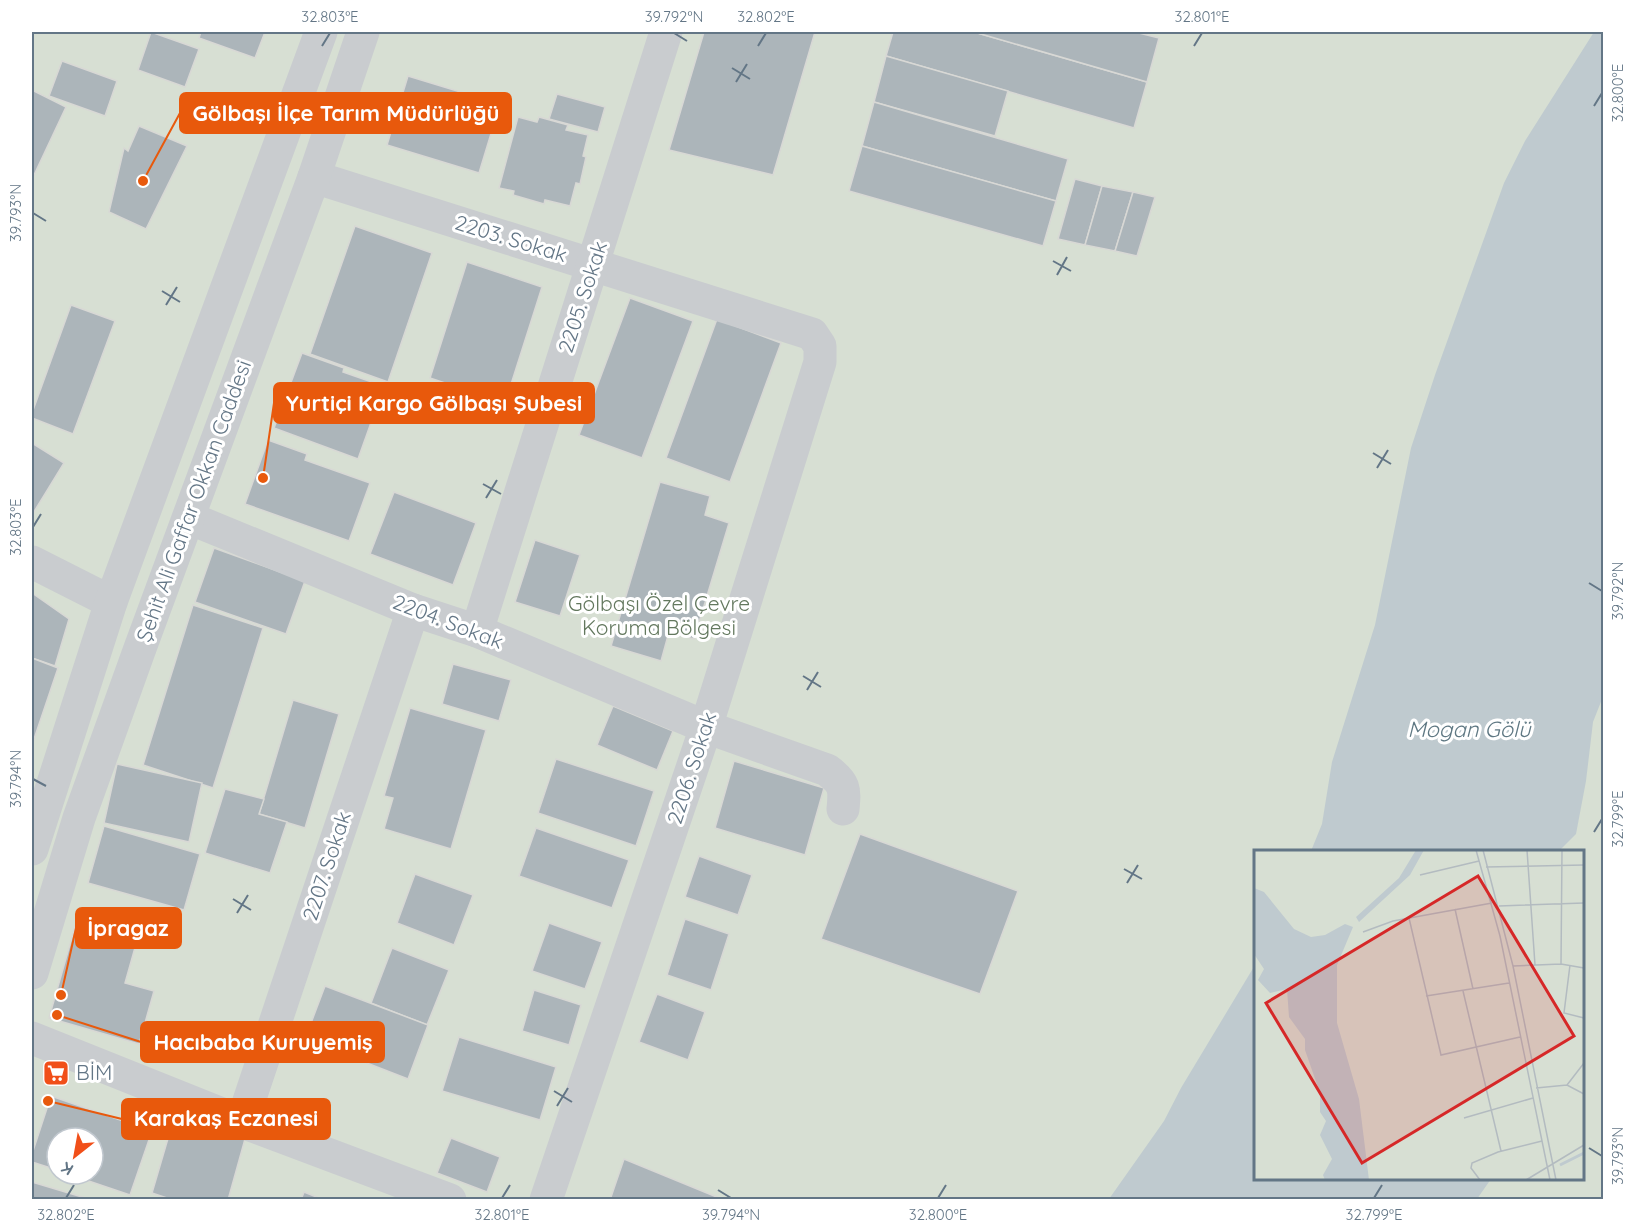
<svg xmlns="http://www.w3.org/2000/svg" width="1635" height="1231" font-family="Quicksand,sans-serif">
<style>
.green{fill:#d7dfd3;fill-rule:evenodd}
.water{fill:#bfcacf}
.building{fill:#acb5ba;stroke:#d8d8d5;stroke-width:1.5}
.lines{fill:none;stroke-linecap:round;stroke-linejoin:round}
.minor{stroke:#c9cccf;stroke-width:33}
.ticks{fill:none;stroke:#637686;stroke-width:2}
.labels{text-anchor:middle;stroke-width:6;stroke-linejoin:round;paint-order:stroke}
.street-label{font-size:21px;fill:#637686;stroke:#fff}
.park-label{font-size:21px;fill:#63785e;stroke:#fff}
.poi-label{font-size:21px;fill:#637686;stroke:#fff;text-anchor:start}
.water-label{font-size:22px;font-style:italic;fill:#5f7883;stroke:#fff}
.inset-river{fill:none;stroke:#bfcacf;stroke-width:3}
.inset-road{fill:none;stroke:#b3bbc0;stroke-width:1.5}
.view{fill:#d62828;fill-opacity:0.15;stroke:#d62828;stroke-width:3}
.inset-edge{fill:none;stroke:#637686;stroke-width:3}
.leader{fill:none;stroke:#e8590c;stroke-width:2}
.callout-dot{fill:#e8590c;stroke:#fff;stroke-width:2}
.callout{fill:#e8590c;stroke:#e8590c;stroke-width:2}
.callout-label{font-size:22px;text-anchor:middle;font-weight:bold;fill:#fff}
.neatline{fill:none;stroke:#637686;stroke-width:2}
.ticks-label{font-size:15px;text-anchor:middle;fill:#637686}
</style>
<rect width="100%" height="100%" fill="#f7f7f3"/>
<path class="green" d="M32 32H1603V1199H32ZM1256 852H1582V1178H1256ZM57 1138H93V1174H57Z"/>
<g class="water">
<polygon points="1594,32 1604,32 1604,694 1593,722 1586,781 1576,834 1559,851 1311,851 1322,824 1332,762 1375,625 1411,448 1435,375 1504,183 1525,141"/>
<polygon points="1255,965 1256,1178 1491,1179 1477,1199 1109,1199 1164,1121 1181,1088"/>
</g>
<g class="building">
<polygon points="151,32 199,49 185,87 138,70"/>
<polygon points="201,32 265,32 255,58 199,38"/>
<polygon points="704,32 815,32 773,175 669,150"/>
<polygon points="893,32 974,32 1147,82 1134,128 886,56"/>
<polygon points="974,32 1135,32 1159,38 1147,82"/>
<polygon points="886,56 1008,91 995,136 874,102"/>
<polygon points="62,61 117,81 105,116 49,96"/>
<polygon points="408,76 500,104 479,173 387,145"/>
<polygon points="32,90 66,107 34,175 32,174"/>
<polygon points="557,94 605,107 598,132 549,119"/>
<polygon points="874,102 1068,159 1056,201 862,146"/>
<polygon points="518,117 537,122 539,117 568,125 566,130 588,135 583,156 586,157 580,184 576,183 570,206 545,200 544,204 513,195 514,191 499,188"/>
<polygon points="139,126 187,146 146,229 109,212 124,148 128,151"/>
<polygon points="862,146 1056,201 1043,246 849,191"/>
<polygon points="1075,179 1102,186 1085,245 1058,239"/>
<polygon points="1102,186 1133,192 1115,251 1085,245"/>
<polygon points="1133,192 1155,197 1137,256 1115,251"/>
<polygon points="355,226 432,253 388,382 310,354"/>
<polygon points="467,262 542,287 505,403 430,378"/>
<polygon points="630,298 693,321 642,458 579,435"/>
<polygon points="71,305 115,321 73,434 32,418 32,413"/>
<polygon points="717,319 781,343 730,482 666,458"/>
<polygon points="302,353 344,368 343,372 389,388 377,419 373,417 358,459 274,428"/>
<polygon points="268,440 307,454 305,460 370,483 349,541 245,504"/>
<polygon points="32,443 64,463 32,515"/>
<polygon points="660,482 710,496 705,515 729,523 694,639 669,632 661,661 611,646"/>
<polygon points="394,492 476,523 453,585 370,554"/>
<polygon points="535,540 580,555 560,616 515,602"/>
<polygon points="214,548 305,581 286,634 195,602"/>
<polygon points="32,593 69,619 55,666 32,658"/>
<polygon points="193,605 263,628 213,788 143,765"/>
<polygon points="32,658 58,668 32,745"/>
<polygon points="453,664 511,680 499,721 442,704"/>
<polygon points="293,700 339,714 305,828 259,814"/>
<polygon points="613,706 673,731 657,770 597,745"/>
<polygon points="410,708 486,730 451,849 384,829 393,798 384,796"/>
<polygon points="556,759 654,791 636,846 538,813"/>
<polygon points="734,761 824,788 805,855 715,828"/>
<polygon points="117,764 202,783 189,842 104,823"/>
<polygon points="225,789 264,799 259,814 287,822 270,873 205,853"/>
<polygon points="104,826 200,854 184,910 88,883"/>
<polygon points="536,828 629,860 612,908 519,876"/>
<polygon points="860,834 1018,891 980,994 821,939"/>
<polygon points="699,856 752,875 738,915 685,897"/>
<polygon points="415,874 473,895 454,945 397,923"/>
<polygon points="685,919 729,934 711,990 667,975"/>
<polygon points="77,920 138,937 125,983 154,991 139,1044 49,1018"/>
<polygon points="549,923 602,942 585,989 532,971"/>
<polygon points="392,948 449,970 427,1025 371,1003"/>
<polygon points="325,986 428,1025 408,1079 305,1039"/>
<polygon points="534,990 581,1005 569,1045 522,1031"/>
<polygon points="657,994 705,1012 688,1060 639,1042"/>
<polygon points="459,1037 556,1067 540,1120 442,1091"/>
<polygon points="51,1096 152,1131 130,1195 68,1174 93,1174 93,1138 57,1138 57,1170 32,1162 32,1154"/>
<polygon points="174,1118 245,1139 228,1200 173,1200 152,1193"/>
<polygon points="451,1138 500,1157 487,1192 437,1173"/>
<polygon points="624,1159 724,1200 610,1200"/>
<polygon points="32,1182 92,1200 32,1200"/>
<polygon points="304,1192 324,1200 301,1200"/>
</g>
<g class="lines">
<g class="minor">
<polyline points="314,177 812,334 820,346 820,362 706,727 546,1200"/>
<path d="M189 518 413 610 477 631 706 727 827 770C845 783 845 789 843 809"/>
<polyline points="32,562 111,602"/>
<polyline points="477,631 666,32"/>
<polyline points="32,849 111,602 321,32"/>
<polyline points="32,973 79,818 139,651 314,177 363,32"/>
<polyline points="32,1038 242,1122 450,1200"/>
<polyline points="242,1122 413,610"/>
</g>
</g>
<path class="ticks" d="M674 33 687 41M322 46 330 33M758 46 766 33M1194 46 1202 33M732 68 750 79M736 82 747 64M1594 106 1602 93M33 213 46 221M1053 261 1071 271M1057 275 1067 257M162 291 180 302M166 305 177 287M1373 453 1391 464M1377 468 1388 450M483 484 501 494M486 498 497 480M33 527 41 514M1589 583 1602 591M803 676 821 687M807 690 818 672M33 779 46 786M1594 832 1602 819M1124 869 1142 879M1127 883 1138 865M233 899 251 910M237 913 248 895M554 1091 572 1102M557 1106 568 1088M1589 1148 1602 1156M718 1190 731 1198M66 1198 74 1185M502 1198 510 1185M938 1198 946 1185M1374 1198 1382 1185"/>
<defs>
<symbol id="supermarket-square" viewBox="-11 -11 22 22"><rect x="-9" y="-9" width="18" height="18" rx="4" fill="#f14f19" stroke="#fff"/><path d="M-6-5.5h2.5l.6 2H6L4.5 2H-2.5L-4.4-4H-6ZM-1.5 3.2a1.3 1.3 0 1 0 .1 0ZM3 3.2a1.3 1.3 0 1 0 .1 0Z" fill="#fff"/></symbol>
</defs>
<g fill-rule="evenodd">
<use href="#supermarket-square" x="41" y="1058" width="30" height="30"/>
</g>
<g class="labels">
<g class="street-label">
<text transform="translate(511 239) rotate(17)" y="7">2203. Sokak</text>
<text transform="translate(583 297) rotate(-72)" y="7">2205. Sokak</text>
<text transform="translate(194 501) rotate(-70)" y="7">Şehit Ali Gaffar Okkan Caddesi</text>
<text transform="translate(448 622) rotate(21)" y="7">2204. Sokak</text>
<text transform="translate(692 768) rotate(-72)" y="7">2206. Sokak</text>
<text transform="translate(327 866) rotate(-72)" y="7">2207. Sokak</text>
</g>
<g class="park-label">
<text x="659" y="611">Gölbaşı Özel Çevre<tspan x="659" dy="24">Koruma Bölgesi</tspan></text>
</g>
<g class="poi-label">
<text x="76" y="1080">BİM</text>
</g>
<g class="water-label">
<text x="1469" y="737">Mogan Gölü</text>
</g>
</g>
<g transform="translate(1254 850)">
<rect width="330" height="330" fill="#f7f7f3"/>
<path d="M0 0H330V330H0Z" fill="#d7dfd3"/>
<path d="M162 0H170L156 25 105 72 102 67 145 28ZM0 38 10 42 40 79 57 87 71 85 91 74 99 77 83 115V173L105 249 115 330H71L69 325 78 309 66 285 72 271 66 262V243L51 200V189L35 167 33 139 16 143 4 130 10 119 0 104Z" fill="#bfcacf"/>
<path class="inset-river" d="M306 315 330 303"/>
<path class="inset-road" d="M86 0H153M222 0 246 86 296 330M229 0 259 116 302 330M273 0 281 115M232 17 330 15M166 25 225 11M245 56 330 53M201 59 219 139M155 68 187 205 266 187M109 82 139 71 238 53M307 114 308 0M316 115 310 163 330 168M259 116 307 114 330 118M209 141 247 301M172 146 255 133M313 235 330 213M282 238 313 235 330 244M210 268 279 248M226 330 217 318 218 313 244 302 288 291M272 330 330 295"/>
<path class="view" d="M224 26 320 186 108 313 12 153Z"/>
<rect width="330" height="330" class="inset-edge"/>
</g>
<path class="leader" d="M143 181L180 113M263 478L274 403M61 995L76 928M57 1015L141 1042M48 1101L122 1119"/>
<g class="callout-dot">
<circle cx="143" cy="181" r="6"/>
<circle cx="263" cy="478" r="6"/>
<circle cx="61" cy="995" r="6"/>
<circle cx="57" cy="1015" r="6"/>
<circle cx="48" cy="1101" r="6"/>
</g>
<g class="callout">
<rect x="180" y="93" width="331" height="40" rx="6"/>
<rect x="274" y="383" width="320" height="40" rx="6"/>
<rect x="76" y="908" width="105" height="40" rx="6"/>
<rect x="141" y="1022" width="243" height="40" rx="6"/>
<rect x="122" y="1099" width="208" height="40" rx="6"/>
</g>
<g class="callout-label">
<text x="346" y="121">Gölbaşı İlçe Tarım Müdürlüğü</text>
<text x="434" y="411">Yurtiçi Kargo Gölbaşı Şubesi</text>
<text x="128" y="936">İpragaz</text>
<text x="263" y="1050">Hacıbaba Kuruyemiş</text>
<text x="226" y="1126">Karakaş Eczanesi</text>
</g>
<rect width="1635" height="1231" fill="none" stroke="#ffffff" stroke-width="66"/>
<g transform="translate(75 1156) rotate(211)"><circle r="28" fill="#ffffff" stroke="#c1c8cf" stroke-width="1.5"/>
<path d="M0-4.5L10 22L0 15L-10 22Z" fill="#f14f19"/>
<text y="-9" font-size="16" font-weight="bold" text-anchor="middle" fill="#637686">K</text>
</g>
<rect x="33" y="33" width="1569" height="1165" class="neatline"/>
<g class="ticks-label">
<text x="330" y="22">32.803°E</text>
<text x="674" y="22">39.792°N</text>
<text x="766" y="22">32.802°E</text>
<text x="1202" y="22">32.801°E</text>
<text transform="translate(1618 93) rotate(-90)" y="5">32.800°E</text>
<text transform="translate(16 213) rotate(-90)" y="5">39.793°N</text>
<text transform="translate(16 527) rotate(-90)" y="5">32.803°E</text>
<text transform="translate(1618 591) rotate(-90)" y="5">39.792°N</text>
<text transform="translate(16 779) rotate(-90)" y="5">39.794°N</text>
<text transform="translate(1618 819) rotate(-90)" y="5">32.799°E</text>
<text transform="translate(1618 1156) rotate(-90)" y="5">39.793°N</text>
<text x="66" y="1220">32.802°E</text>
<text x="502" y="1220">32.801°E</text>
<text x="731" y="1220">39.794°N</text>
<text x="938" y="1220">32.800°E</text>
<text x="1374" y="1220">32.799°E</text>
</g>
</svg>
